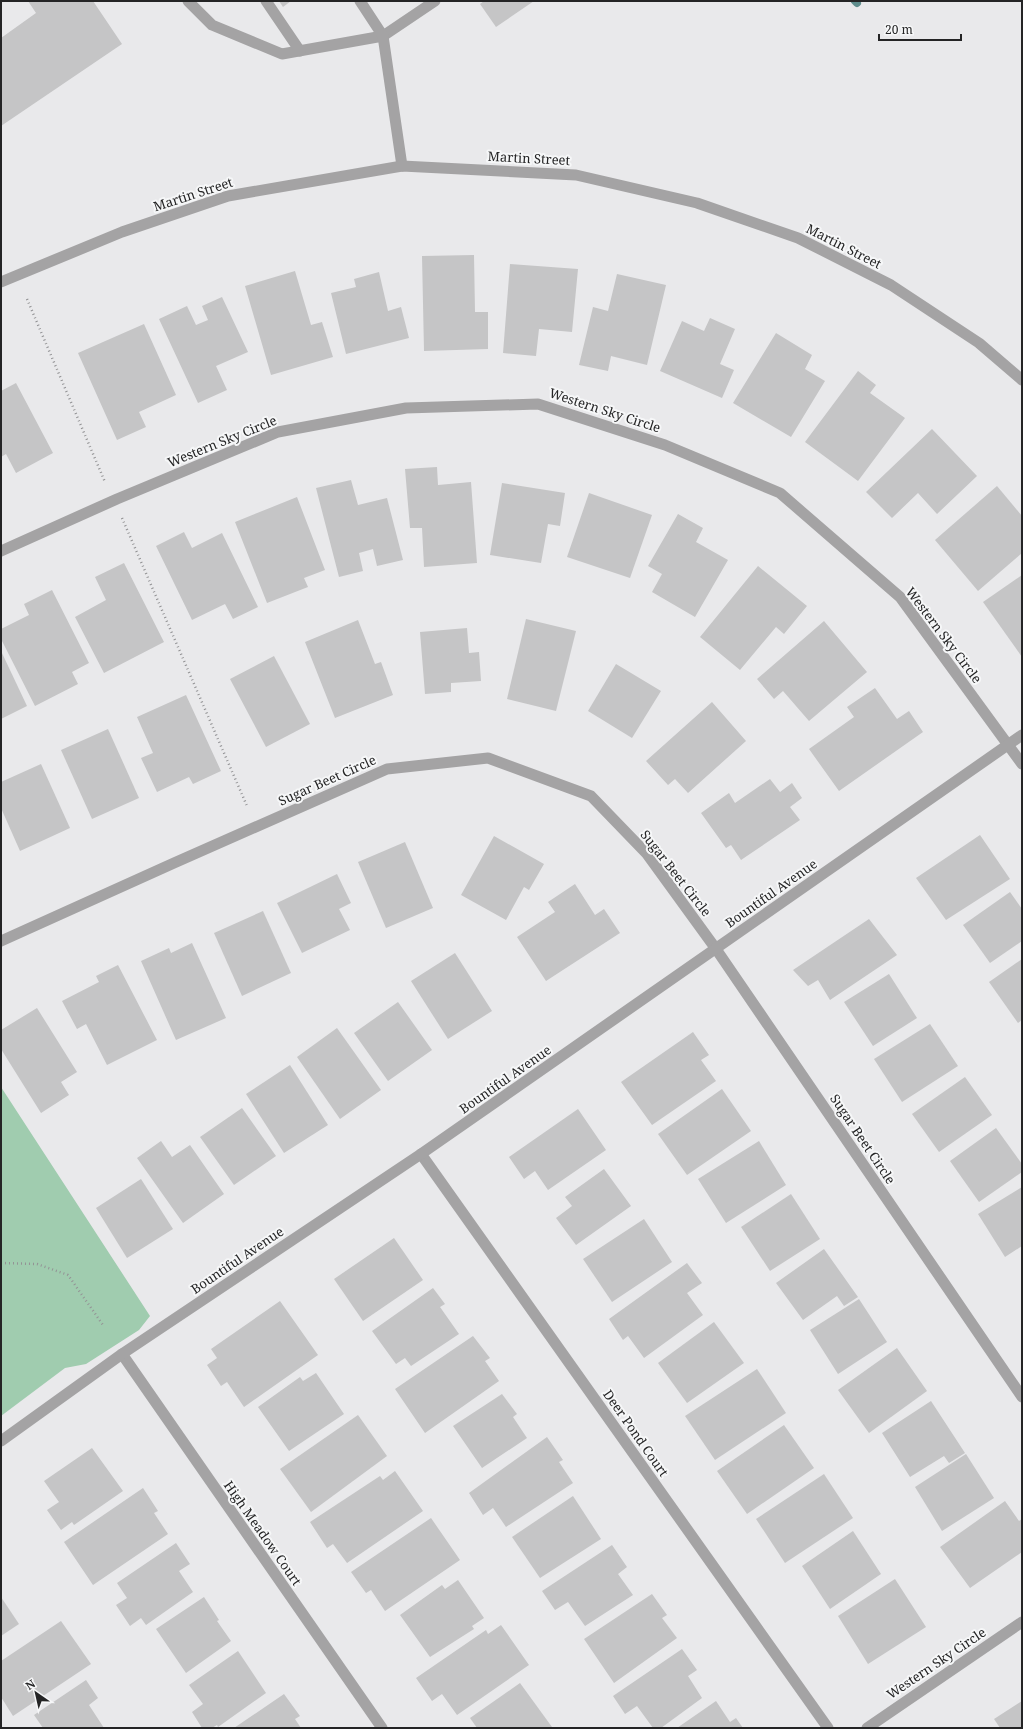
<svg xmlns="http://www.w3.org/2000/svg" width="1023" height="1729" font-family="'Noto Serif',serif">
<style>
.green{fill:#a0ccaf}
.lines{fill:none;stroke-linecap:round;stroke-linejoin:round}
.stream{stroke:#5e8c8c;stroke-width:8}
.building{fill:#c5c5c6}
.path{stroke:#939395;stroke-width:2.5;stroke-dasharray:1 3;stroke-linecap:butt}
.service{stroke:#a4a3a4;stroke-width:11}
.minor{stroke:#a4a3a4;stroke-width:11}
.labels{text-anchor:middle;stroke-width:4;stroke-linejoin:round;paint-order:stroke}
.street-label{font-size:13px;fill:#242425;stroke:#f6f7f8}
</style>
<rect width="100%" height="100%" fill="#e9e9eb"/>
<polygon class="green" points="1,1087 150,1316 139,1330 86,1364 65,1368 1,1416"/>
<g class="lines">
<polyline class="stream" points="855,1 857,3"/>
</g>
<g class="building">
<polygon points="28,1 93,1 122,44 1,126 1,38 36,13"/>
<polygon points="279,1 291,1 283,7"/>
<polygon points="484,1 534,1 496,27 480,4"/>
<polygon points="474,255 475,312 488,312 488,349 424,351 422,256"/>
<polygon points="510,264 578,269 572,332 539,329 536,356 503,353"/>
<polygon points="295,271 311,325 322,322 333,357 271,375 245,286"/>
<polygon points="379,272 388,311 401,307 409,338 346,354 331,293 356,287 354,279"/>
<polygon points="617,274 666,285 647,365 611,356 608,371 579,365 593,307 608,311"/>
<polygon points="222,297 248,352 216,366 227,390 198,403 159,319 187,306 196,325 208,320 202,306"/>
<polygon points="710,318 735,329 720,364 734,370 722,398 660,371 682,321 704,331"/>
<polygon points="144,324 176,395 139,412 146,427 117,440 78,353"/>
<polygon points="776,333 812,355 805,369 825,381 791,437 733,403"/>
<polygon points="858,371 876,385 870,393 905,418 858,481 805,442"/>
<polygon points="16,383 53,453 16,473 6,454 1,457 1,391"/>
<polygon points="932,429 977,476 937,514 918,493 892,518 866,492"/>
<polygon points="437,467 438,485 471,482 477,563 424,567 422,528 410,528 405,469"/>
<polygon points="351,480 358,505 387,498 403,560 377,566 373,549 359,553 363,571 339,577 316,488"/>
<polygon points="502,483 565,493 560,526 548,524 541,563 490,555"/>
<polygon points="997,486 1022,516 1022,553 978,591 935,540"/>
<polygon points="589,493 652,515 630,578 567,557"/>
<polygon points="297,497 325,570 304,578 308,587 267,603 235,522"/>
<polygon points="678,514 703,528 696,542 728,560 695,617 652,592 662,574 648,566"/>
<polygon points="184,532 192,548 222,533 258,607 233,619 225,604 192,620 156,546"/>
<polygon points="124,563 164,642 104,673 75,617 106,600 95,577"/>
<polygon points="758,566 807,606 784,634 776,627 740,670 700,637"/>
<polygon points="1022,575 1022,657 983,602"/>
<polygon points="52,590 89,663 72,672 78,684 35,706 1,639 1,629 29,615 24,604"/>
<polygon points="526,619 576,631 556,711 507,699"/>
<polygon points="358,620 375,664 381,662 393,695 335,718 305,642"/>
<polygon points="824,621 867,672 809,721 783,691 774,699 757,679"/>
<polygon points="467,628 469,653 479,652 481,681 451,683 451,692 425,694 420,632"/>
<polygon points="1,651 27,706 1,719"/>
<polygon points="274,656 310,724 266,747 230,679"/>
<polygon points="616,664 661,691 632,738 588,711"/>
<polygon points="875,688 897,719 909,711 923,732 839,791 809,749 854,717 847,707"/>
<polygon points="186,695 221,771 193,784 189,777 157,792 141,758 153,753 137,717"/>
<polygon points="712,702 746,741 688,793 675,779 668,785 646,761"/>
<polygon points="108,729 139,798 92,819 61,750"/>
<polygon points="41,764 70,828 20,851 1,808 1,782"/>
<polygon points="770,779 780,792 792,783 802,798 790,807 800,820 741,860 731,845 726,848 701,813 729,793 735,803"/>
<polygon points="980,835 1010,879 946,920 916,878"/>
<polygon points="494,836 544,864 529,890 524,887 506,920 461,895"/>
<polygon points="405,842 433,908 386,928 358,862"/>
<polygon points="337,874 351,903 339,909 350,930 302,953 277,903"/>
<polygon points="575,884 595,915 604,909 620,933 546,981 517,937 555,912 548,902"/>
<polygon points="1010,892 1022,909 1022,941 990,963 963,925"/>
<polygon points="263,911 291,973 242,996 214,933"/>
<polygon points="869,919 897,955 830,1000 818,980 808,986 793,970"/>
<polygon points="192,943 226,1018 176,1040 141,961 169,948 171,953"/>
<polygon points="455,953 492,1011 448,1039 411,981"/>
<polygon points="1022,959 1022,1020 1018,1023 989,982"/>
<polygon points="118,965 157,1040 107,1065 86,1024 77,1029 62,1001 99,982 96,976"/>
<polygon points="889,974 917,1018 873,1046 844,1002"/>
<polygon points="398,1002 432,1050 388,1081 354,1033"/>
<polygon points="37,1008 77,1072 61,1082 69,1095 41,1113 1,1049 1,1030"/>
<polygon points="930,1024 958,1066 902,1102 874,1059"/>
<polygon points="337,1028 381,1090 340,1119 297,1057"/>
<polygon points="693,1032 709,1055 701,1060 716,1081 652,1125 621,1082"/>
<polygon points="290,1065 328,1125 284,1153 246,1094"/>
<polygon points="965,1077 992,1115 939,1152 912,1114"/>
<polygon points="722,1089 751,1131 687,1175 658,1134"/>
<polygon points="242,1108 276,1156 234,1185 200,1137"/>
<polygon points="578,1109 606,1150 548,1190 535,1171 524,1179 509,1157"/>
<polygon points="996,1128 1022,1164 1022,1172 979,1202 950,1161"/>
<polygon points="161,1141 172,1157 190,1145 224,1194 183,1223 137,1158"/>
<polygon points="759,1141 786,1185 726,1223 698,1179"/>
<polygon points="604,1169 631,1206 576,1245 556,1218 572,1206 565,1197"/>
<polygon points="141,1179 173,1229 127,1258 96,1208"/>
<polygon points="1022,1187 1022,1246 1005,1257 978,1214"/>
<polygon points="791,1194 820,1239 770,1271 741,1227"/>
<polygon points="644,1219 672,1262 612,1302 583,1259"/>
<polygon points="394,1238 423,1280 363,1321 334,1279"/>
<polygon points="824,1249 858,1297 844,1306 837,1296 803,1320 776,1283"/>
<polygon points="687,1263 702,1283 687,1293 703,1315 644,1358 628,1336 623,1340 609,1319"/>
<polygon points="433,1288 445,1304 440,1307 459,1334 411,1366 405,1358 396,1364 372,1331"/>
<polygon points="859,1299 887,1342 838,1374 810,1330"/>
<polygon points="280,1301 318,1355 244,1407 227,1382 221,1386 207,1365 217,1358 211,1349"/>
<polygon points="714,1322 744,1363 687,1403 658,1363"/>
<polygon points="473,1336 490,1358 485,1361 499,1381 425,1433 395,1389"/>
<polygon points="897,1348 927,1391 869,1433 838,1390"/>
<polygon points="757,1369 786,1413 715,1460 685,1416"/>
<polygon points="316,1373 344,1414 289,1451 258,1407 300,1377 303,1381"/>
<polygon points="502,1394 517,1414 513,1417 527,1438 482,1468 453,1426"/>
<polygon points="931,1401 965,1453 949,1463 944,1456 910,1477 882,1433"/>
<polygon points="358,1415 387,1456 311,1512 280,1469"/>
<polygon points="784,1425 814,1468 747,1514 717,1471"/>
<polygon points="547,1437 563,1460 559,1462 573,1483 506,1527 493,1508 483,1515 469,1493"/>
<polygon points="92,1448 123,1491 74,1525 72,1522 61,1530 47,1510 59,1502 44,1481"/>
<polygon points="966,1454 994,1498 942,1531 915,1487"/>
<polygon points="395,1471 423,1511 347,1563 333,1544 327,1548 310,1522 380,1476 383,1480"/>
<polygon points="824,1474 853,1518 785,1563 756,1519"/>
<polygon points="143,1488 158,1511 154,1513 168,1534 93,1585 64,1542"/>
<polygon points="573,1496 601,1539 540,1578 512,1537"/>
<polygon points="1005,1501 1019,1521 1022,1519 1022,1552 970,1588 940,1547"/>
<polygon points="431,1518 460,1560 385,1611 371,1590 366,1593 351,1572"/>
<polygon points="853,1531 881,1574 830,1609 802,1566"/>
<polygon points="176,1543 190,1564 179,1571 193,1592 146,1625 141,1618 130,1626 116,1605 127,1598 117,1583"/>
<polygon points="612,1545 627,1567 618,1574 633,1595 585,1626 568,1602 555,1610 542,1591"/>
<polygon points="895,1579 926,1627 868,1664 838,1616"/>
<polygon points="458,1580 484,1618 472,1626 474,1629 430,1657 400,1615 442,1585 445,1589"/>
<polygon points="652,1594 667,1615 662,1618 677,1638 614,1683 584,1639"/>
<polygon points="1,1597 19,1624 1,1636"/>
<polygon points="204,1597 219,1620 217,1621 231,1641 186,1673 156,1629"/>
<polygon points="61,1621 91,1664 13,1716 1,1697 1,1661"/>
<polygon points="501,1625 529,1665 457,1715 442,1694 432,1701 416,1678 486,1630 488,1634"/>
<polygon points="682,1649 697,1670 688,1676 702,1698 661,1728 653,1728 637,1706 625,1714 613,1696"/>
<polygon points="238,1651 266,1693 218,1727 217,1725 212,1728 202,1728 192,1712 203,1704 189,1685"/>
<polygon points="86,1680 98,1698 89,1705 104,1728 43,1728 34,1715"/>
<polygon points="520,1683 552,1727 477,1728 470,1718"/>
<polygon points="284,1694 300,1716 295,1719 301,1728 234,1728"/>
<polygon points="716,1701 730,1722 736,1718 743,1728 677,1728"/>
<polygon points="1022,1701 1022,1728 1000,1728 994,1719"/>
</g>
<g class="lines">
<g class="path">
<polyline points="27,299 105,482"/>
<polyline points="122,518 247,806"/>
<polyline points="1,1263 37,1264 68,1275 103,1325"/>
</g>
<g class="service">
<polyline points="188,1 212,25 282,54 383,36 435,1"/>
<polyline points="266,1 300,51"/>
<polyline points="360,1 383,36 402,166"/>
</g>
<g class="minor">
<polyline points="1,282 122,232 228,196 402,166 576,175 697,203 798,238 891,285 979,343 1022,380"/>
<polyline points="1,551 117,499 278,432 406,408 538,404 665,445 780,493 900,597 1022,764"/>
<polyline points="1,941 174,863 387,769 488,758 591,796 647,854 716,949 1022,1397"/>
<polyline points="421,1154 828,1728"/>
<polyline points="122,1354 382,1728"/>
<polyline points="1,1441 122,1354 421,1154 1022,735"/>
<polyline points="867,1728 1022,1622"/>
</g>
</g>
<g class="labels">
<g class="street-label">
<text transform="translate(529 158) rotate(3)" y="5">Martin Street</text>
<text transform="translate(193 194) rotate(-18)" y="5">Martin Street</text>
<text transform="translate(844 246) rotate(27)" y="5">Martin Street</text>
<text transform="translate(605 410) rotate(18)" y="5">Western Sky Circle</text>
<text transform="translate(222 441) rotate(-22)" y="5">Western Sky Circle</text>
<text transform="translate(944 635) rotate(53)" y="5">Western Sky Circle</text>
<text transform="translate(327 780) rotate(-24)" y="5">Sugar Beet Circle</text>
<text transform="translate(676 873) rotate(52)" y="5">Sugar Beet Circle</text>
<text transform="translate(771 893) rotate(-35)" y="5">Bountiful Avenue</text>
<text transform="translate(505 1079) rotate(-35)" y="5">Bountiful Avenue</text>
<text transform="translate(863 1139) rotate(56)" y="5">Sugar Beet Circle</text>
<text transform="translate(237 1260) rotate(-34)" y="5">Bountiful Avenue</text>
<text transform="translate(636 1433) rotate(55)" y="5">Deer Pond Court</text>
<text transform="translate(263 1533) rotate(55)" y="5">High Meadow Court</text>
<text transform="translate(936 1663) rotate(-34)" y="5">Western Sky Circle</text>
</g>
</g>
<rect width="1023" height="1729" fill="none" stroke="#242425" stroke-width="4"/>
<g transform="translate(36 1693) rotate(326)" stroke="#f6f7f8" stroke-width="3" paint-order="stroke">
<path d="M0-3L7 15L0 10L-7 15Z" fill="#242425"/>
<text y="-6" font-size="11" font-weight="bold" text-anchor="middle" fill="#242425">N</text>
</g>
<path d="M879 34v6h82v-6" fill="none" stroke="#242425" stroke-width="2"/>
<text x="885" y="34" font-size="12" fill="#242425" stroke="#f6f7f8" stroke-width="3" paint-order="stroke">20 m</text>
</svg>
